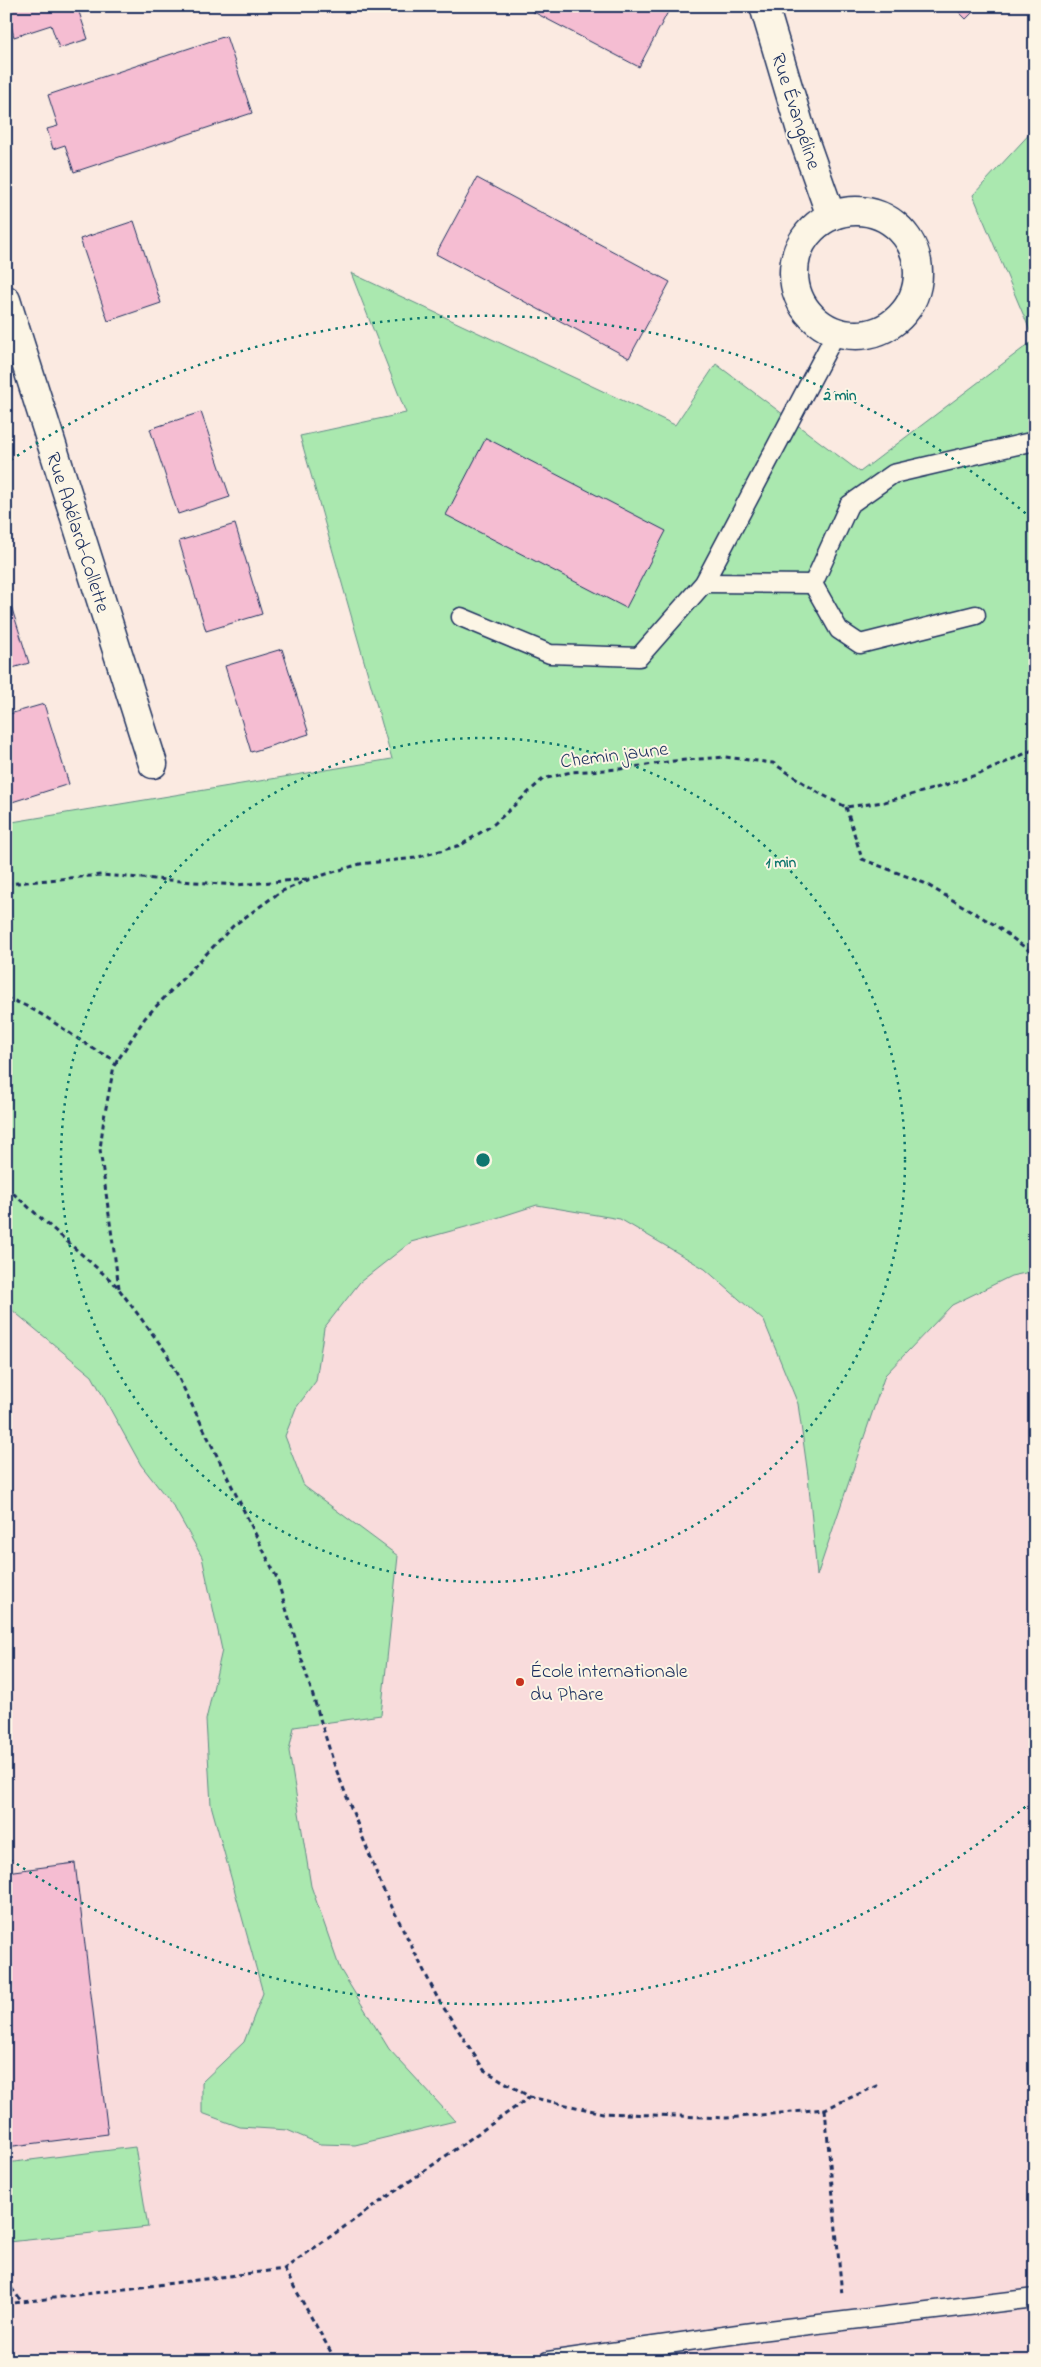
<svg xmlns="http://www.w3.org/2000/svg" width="1041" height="2367" font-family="'Indie Flower',sans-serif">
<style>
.built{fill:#f9dcdc}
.green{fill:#aae8af;stroke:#628c86}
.building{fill:#f5bdd2;stroke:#1b2f5e}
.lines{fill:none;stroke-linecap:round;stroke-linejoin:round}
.service-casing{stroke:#1b2f5e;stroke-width:21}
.minor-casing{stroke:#1b2f5e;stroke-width:31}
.path{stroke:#1b2f5e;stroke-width:3;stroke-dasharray:5 4;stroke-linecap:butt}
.service{stroke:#fcf5e5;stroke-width:18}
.minor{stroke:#fcf5e5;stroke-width:28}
.ring{fill:none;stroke:#0f766e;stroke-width:2.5;stroke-dasharray:2.5 5}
.poi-dot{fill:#c8321e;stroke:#fcf5e5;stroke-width:2}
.labels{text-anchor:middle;stroke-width:4;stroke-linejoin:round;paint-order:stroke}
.street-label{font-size:20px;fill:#1b2f5e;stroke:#fcf5e5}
.poi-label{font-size:20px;fill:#1b2f5e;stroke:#fcf5e5;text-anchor:start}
.centre{fill:#0f766e;stroke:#fcf5e5;stroke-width:2.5}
.ring-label{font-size:15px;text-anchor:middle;font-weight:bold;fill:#0f766e;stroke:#fcf5e5;stroke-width:4;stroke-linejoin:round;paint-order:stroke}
</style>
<rect width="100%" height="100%" fill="#fbeae1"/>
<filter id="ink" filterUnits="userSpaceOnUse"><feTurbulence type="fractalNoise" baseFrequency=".02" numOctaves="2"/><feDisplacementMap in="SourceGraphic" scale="10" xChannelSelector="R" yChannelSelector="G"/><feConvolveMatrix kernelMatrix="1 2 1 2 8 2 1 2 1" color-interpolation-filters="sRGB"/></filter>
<g filter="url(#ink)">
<polygon class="built" points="6,823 1035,1003 1035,2361 6,2361"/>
<g class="green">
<polygon points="1035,128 1035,1271 1011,1276 952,1305 885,1375 817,1576 808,1475 798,1404 764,1321 705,1269 620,1219 537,1205 484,1222 411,1242 360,1282 324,1328 316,1381 296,1408 285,1436 304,1486 398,1556 381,1715 294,1727 289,1751 311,1886 340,1969 389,2049 455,2121 355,2145 320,2144 287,2130 240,2127 202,2113 202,2082 244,2042 263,1993 211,1805 206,1720 222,1650 202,1557 174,1507 141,1465 92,1376 6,1305 6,823 392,759 300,436 406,413 351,273 675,425 716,364 860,472 1034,340 973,195"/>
<polygon points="135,2147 148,2227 9,2242 6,2226 6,2163"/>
</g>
<g class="building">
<polygon points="6,6 77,6 88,39 59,48 51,25 14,37"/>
<polygon points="522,6 671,6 639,67"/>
<polygon points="953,6 979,6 966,19"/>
<polygon points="226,36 252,113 74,172 65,145 53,149 47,129 58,126 48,95"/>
<polygon points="477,178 670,282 629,358 436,254"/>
<polygon points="134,221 161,303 108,321 80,239"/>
<polygon points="201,412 230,497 178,514 150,429"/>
<polygon points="486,438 666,531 626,608 446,515"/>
<polygon points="235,524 262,614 206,631 179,541"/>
<polygon points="6,590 29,663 6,670"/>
<polygon points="282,649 309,734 251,752 225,666"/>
<polygon points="44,704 69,784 9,803 6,793 6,715"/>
<polygon points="75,1863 108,2134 6,2147 6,1872"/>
</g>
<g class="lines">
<defs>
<g id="service">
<polyline points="704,583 813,584 849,505 893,474 1035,441"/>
<polyline points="813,584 839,630 860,644 976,615"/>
<polyline points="461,617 550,654 639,657 704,583 836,333"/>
<polyline points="548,2361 752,2332 1035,2298"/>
</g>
<g id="minor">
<polyline points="764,6 802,134 831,216"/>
<circle cx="856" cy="273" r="62"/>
<polyline points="6,300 153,764"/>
</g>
</defs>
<use href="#service" class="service-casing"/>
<use href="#minor" class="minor-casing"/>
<g class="path">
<polyline points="846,807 862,859 924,883 995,925 1035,955"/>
<polyline points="6,884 101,875 235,885 307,879"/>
<path d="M6 998C48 1011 78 1045 118 1061"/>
<polyline points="6,1187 116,1285 166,1352 276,1576 334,1764 382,1887 438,1999 484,2070 530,2097 603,2113 727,2118 825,2109 881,2084"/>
<polyline points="119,1288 100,1149 104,1118 114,1066 145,1018 233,926 280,892 310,879 360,864 415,858 461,845 494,824 543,779 571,772 620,769 674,761 725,757 773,763 819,793 846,807 884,802 933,789 982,773 1035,749"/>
<polyline points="825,2109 842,2295"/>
<polyline points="284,2269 336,2361"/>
<polyline points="6,2281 22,2302"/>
<polyline points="6,2304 284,2269 530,2097"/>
</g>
<use href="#service" class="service"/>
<use href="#minor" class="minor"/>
</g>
</g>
<g class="ring">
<circle cx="483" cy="1160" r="422"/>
<path d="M1031 1802A844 844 0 0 1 11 1860M11 460A844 844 0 0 1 1031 518"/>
</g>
<circle class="poi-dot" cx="520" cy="1682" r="5"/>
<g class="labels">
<g class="street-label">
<text transform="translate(797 111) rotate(72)" y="7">Rue Évangéline</text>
<text transform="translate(79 532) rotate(72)" y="7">Rue Adélard-Collette</text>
<text transform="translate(614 754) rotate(-7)" y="7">Chemin jaune</text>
</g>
<g class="poi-label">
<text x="530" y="1677">École internationale<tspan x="530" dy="23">du Phare</tspan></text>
</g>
</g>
<circle cx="483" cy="1160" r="8" class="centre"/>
<g class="ring-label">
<text x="840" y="400">2 min</text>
<text x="781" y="867">1 min</text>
</g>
<rect width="1041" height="2367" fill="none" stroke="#fcf5e5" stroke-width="25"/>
<rect x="12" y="12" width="1016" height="2342" fill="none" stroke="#1b2f5e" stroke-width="2" filter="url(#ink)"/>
</svg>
